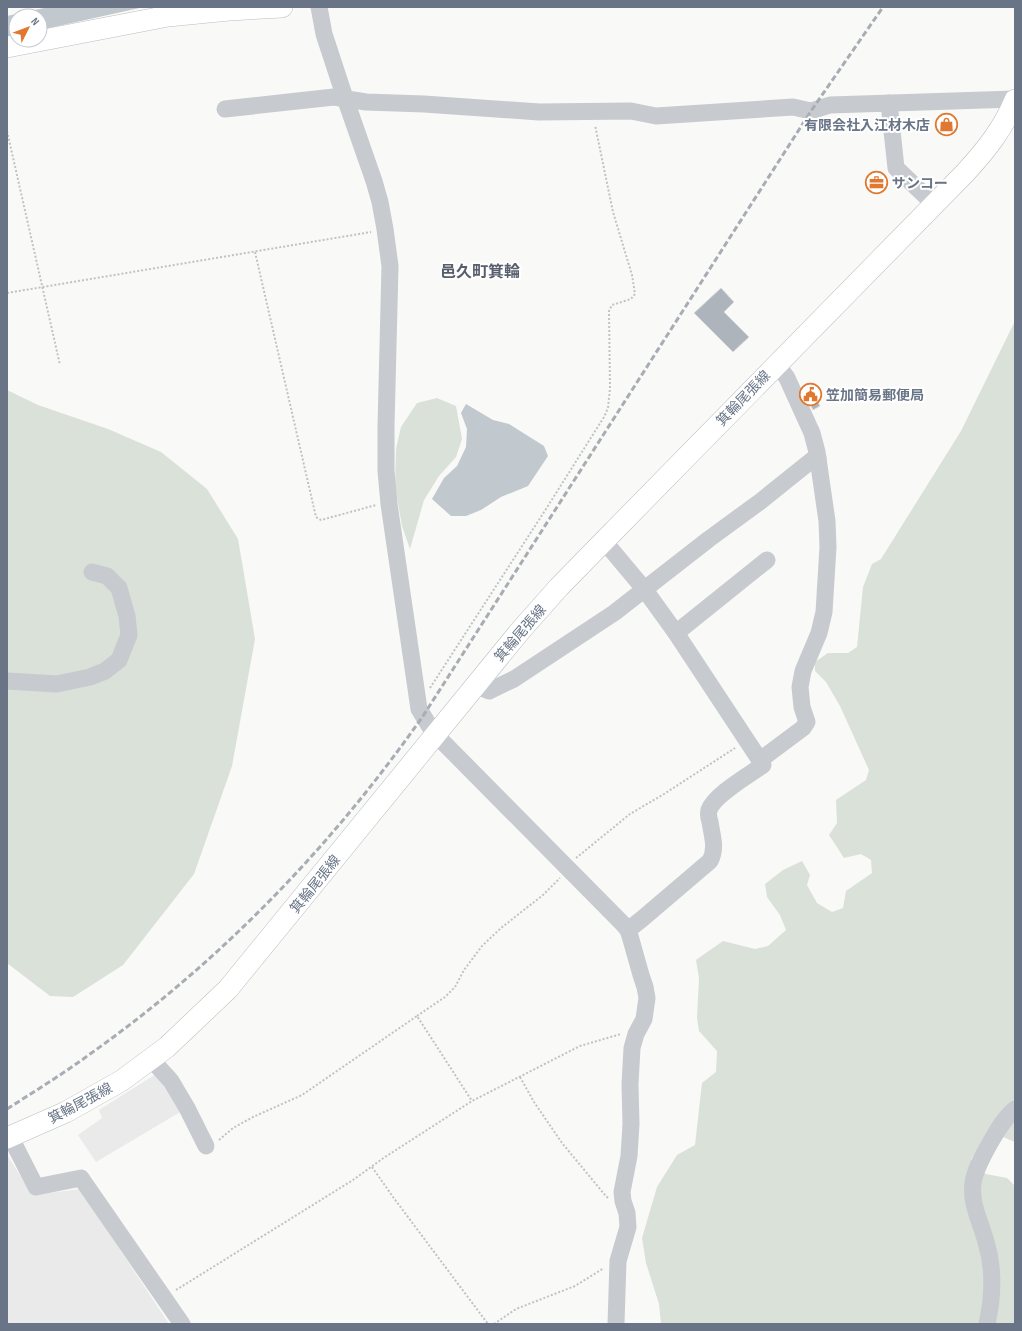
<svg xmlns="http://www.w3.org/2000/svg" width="1022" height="1331" font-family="'Sofia Sans Condensed','Noto Sans JP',sans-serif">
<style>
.built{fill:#eaeaea}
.green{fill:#dae1d8}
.water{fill:#c1c8ce}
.building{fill:#aeb4bb;stroke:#dbdbd9}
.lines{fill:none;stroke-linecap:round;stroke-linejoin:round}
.major-casing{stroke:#babdc2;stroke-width:22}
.path{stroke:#c1c2c5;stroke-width:2;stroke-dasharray:2 2;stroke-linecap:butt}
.minor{stroke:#c7cace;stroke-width:17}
.major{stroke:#fff;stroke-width:21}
.rail{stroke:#a8acb3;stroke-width:3;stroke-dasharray:6 3;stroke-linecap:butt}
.labels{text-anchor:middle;stroke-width:4;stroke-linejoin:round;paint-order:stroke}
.poi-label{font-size:14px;font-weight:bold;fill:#697587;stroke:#fff;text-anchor:start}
.street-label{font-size:14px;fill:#697587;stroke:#fff}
.quarter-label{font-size:16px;font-weight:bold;fill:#575f6d;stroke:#fff}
</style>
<rect width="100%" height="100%" fill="#f9f9f7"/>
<g class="built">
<polygon points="156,1074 182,1111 96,1162 78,1135 102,1118 99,1110"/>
<polygon points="7,1155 33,1195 80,1189 169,1324 7,1324"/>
</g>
<g class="green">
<polygon points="1015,321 1015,1142 991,1132 971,1159 986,1174 1007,1178 1015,1186 1015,1324 661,1324 659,1304 646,1263 642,1238 657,1187 677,1155 695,1145 702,1083 716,1072 717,1051 699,1031 697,1018 699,978 696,960 723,941 755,949 768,946 786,930 780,915 767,897 765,884 783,870 802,861 810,875 807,885 817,903 832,912 843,908 846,891 872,873 871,860 861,854 844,858 829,835 837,823 836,800 866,780 869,770 840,706 826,682 815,671 815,662 828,653 848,653 857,647 863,587 872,564 881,559 961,431"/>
<polygon points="7,390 38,405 108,429 161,452 207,489 238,539 255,639 232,766 194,874 123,965 73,997 50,996 7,963"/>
<polygon points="437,398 456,406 462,439 456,457 439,476 424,500 410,549 402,526 395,486 396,449 401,427 417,403"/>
</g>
<g class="water">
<polygon points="49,7 144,7 40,30 40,16 16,16 16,35 7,37 7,16"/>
<polygon points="466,404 493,420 509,424 544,446 548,456 528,486 501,497 481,510 466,516 451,516 432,499 444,478 457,466 466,447 467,429 461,413"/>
</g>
<g class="building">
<polygon points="721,288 734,302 724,312 749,337 733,352 694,313"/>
<polygon points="808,383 820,406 813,410 802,387"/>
</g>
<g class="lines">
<defs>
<g id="major">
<polyline points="7,47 168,16 229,10 282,7"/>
<path d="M7 1138 66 1112 121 1081 167 1047 228 989 520 631 559 587 604 541 965 173C986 150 1003 129 1015 100"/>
</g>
</defs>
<use href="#major" class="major-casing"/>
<g class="path">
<polyline points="7,131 60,365"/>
<polyline points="255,252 316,517 321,520 376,505"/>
<polyline points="7,293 371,232"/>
<polyline points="430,688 546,509 604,417 608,408 610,388 609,311 612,305 631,299 635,294 632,275 613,212 595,125"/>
<polyline points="576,858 630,814 664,794 735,748"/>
<polyline points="417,1016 445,997 455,987 464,970 482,946 501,928 543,895 560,878"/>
<polyline points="520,1077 534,1102 562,1143 605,1195 609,1199"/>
<polyline points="219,1140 233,1128 253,1117 302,1095 417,1016 472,1101"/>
<polyline points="372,1167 393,1197 488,1324"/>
<polyline points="176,1290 353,1180 382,1159 472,1101 580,1046 621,1034"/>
<polyline points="494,1324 516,1309 575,1286 604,1268"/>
</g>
<g class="minor">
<polyline points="319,7 324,34 345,98 374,181 380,202 385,229 390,266 386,426 386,471 389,504 419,709 430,727 435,734 622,923 628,930 630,936 641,975 645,987 647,998 644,1019 636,1034 632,1048 630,1084 631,1124 629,1156 622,1192 623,1201 627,1213 628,1227 618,1261 616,1324"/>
<polyline points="889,103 896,168 934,204"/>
<polyline points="225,109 334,97 366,102 424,104 539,112 631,111 656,116 793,107 811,111 830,105 1015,99"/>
<path d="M604 541 645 590 676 633 763 765C749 775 714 795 709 810 708 814 709 819 710 822 712 836 717 848 710 861L642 919 628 930"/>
<polyline points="676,633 767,560"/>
<polyline points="7,681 57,684 90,677 105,671 119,660 129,635 127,616 119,588 107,576 92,572"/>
<polyline points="477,683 480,687 489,691 514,679 614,613 709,539 761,501 812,460 818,458"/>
<polyline points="760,760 803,728 807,722 802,707 800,687 803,671 819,633 824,612 828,547 827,521 817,452 812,433 787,378 777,364"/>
<polyline points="151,1059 171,1081 187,1108 206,1146"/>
<polyline points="10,1136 36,1187 81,1178 182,1324"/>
<path d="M987 1324C993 1297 994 1268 986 1242 981 1223 970 1203 973 1183 975 1169 983 1156 990 1143 997 1131 1004 1118 1015 1109"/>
</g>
<use href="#major" class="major"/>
<path class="rail" d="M7 1109C35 1091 63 1074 90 1054 220 962 332 846 423 716L811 111 883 7"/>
</g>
<defs>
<symbol id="shop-ring" viewBox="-11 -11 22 22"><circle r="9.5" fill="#fff" stroke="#e07830" stroke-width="1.5"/><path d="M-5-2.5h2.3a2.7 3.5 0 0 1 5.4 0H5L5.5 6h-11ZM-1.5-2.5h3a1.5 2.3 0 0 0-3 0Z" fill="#e07830"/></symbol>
<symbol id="office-ring" viewBox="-11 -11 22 22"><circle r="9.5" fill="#fff" stroke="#e07830" stroke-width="1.5"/><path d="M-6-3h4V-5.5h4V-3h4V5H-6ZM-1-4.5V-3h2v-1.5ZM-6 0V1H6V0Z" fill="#e07830"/></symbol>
<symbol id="civic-ring" viewBox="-11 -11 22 22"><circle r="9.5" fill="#fff" stroke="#e07830" stroke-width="1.5"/><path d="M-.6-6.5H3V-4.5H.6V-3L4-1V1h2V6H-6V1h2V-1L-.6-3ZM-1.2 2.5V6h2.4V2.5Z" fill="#e07830"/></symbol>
</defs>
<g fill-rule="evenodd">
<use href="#shop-ring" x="934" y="112" width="25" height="25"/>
<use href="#office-ring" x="864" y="170" width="25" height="25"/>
<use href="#civic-ring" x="798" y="382" width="25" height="25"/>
</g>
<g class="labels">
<g class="poi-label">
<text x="930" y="130" text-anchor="end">有限会社入江材木店</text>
<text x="892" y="188">サンコー</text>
<text x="826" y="400">笠加簡易郵便局</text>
</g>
<g class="street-label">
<text transform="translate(743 398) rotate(-46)" y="5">箕輪尾張線</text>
<text transform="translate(520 633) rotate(-49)" y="5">箕輪尾張線</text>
<text transform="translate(315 884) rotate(-51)" y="5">箕輪尾張線</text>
<text transform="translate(80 1103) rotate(-28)" y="5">箕輪尾張線</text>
</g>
<g class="quarter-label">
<text x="480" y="277">邑久町箕輪</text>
</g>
</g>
<rect width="1022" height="1331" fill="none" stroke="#697587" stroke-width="16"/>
<g transform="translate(28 28) rotate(48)"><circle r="19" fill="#ffffff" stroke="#c3c8cf"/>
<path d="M0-3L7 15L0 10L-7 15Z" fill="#e07830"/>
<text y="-6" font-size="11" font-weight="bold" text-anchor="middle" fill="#697587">N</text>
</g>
</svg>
